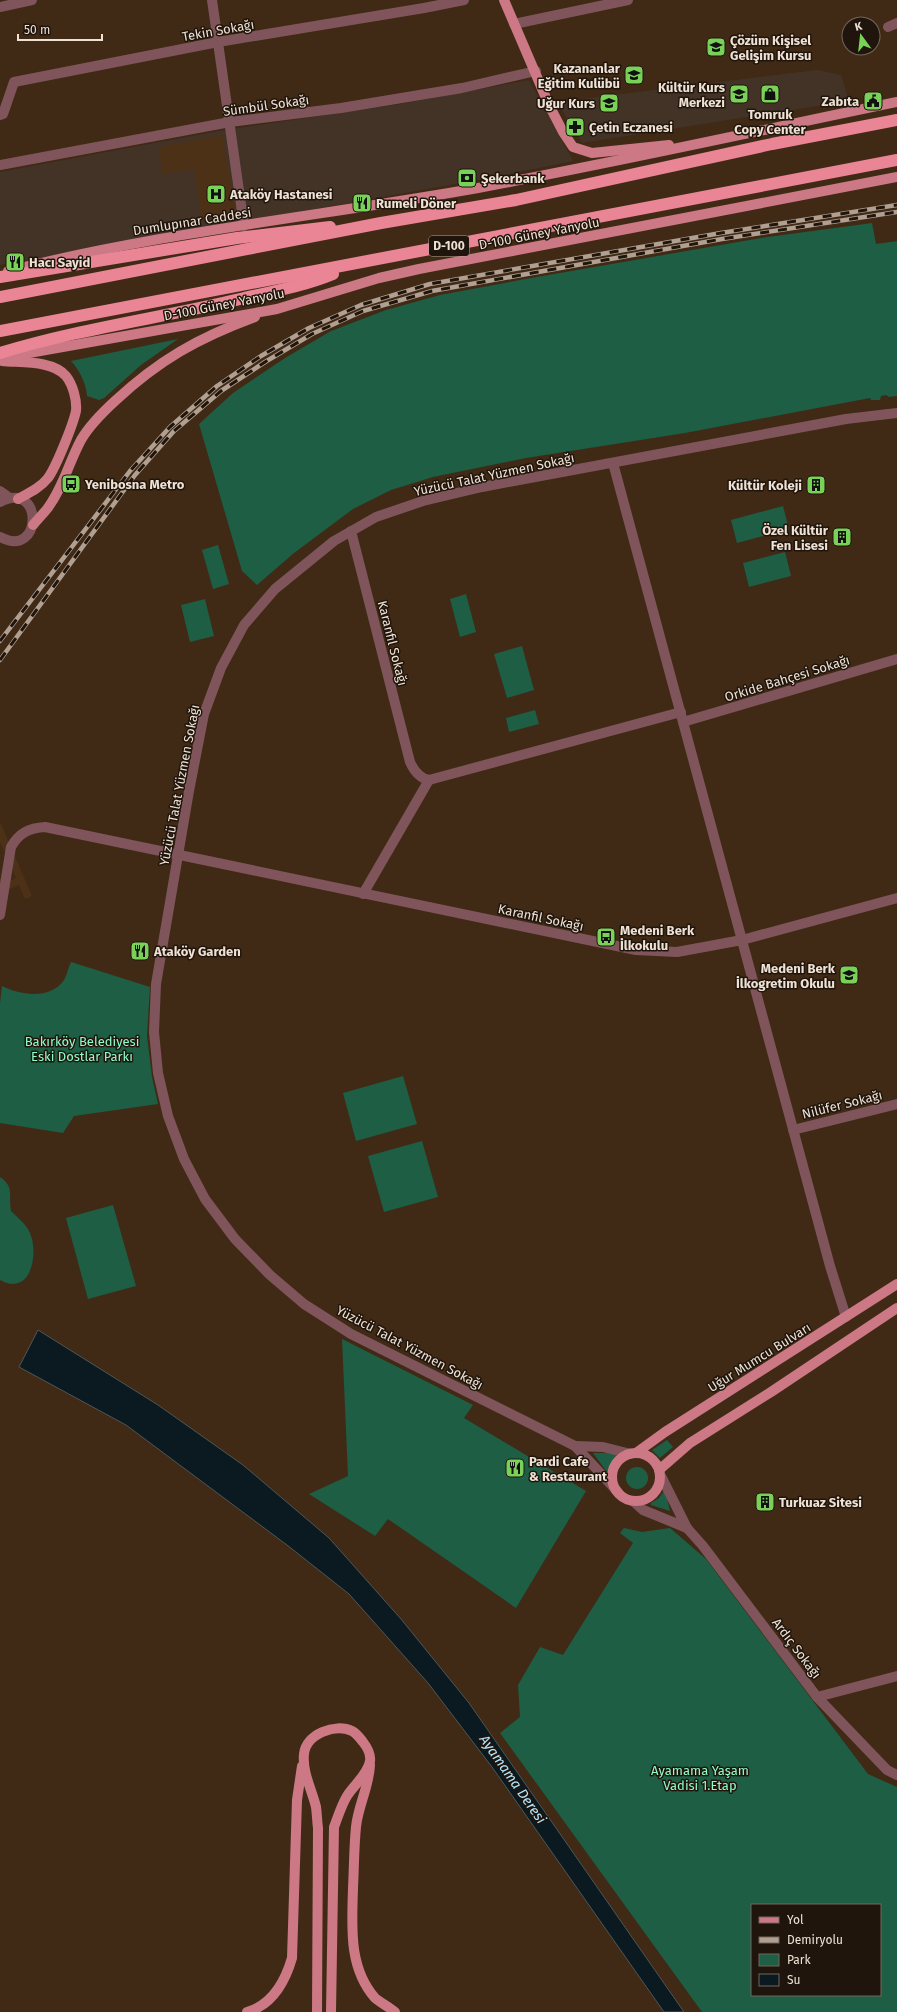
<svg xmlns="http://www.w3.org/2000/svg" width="897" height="2012" font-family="'Fira Sans',sans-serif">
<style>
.commercial{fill:#433327}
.built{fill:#4d3117}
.green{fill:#1d5e44;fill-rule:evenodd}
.water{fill:#0a1a20;stroke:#4f5656}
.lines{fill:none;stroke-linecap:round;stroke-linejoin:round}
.minor{stroke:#7f555b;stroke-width:10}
.major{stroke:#cc7885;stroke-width:10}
.highway{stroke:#ea8596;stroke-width:12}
.rail-casing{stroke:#b1a091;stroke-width:4.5}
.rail{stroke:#1f150c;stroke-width:3;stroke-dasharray:9;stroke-linecap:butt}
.labels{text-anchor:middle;stroke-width:3;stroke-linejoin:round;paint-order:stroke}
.shield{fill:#1f150c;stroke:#b1a498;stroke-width:1}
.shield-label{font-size:12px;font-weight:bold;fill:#efe1d4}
.street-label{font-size:13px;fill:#efe1d4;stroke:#1f150c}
.poi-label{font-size:13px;font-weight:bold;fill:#efe1d4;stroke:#1f150c;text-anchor:start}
.park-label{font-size:13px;fill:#8ffcca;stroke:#1f150c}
.water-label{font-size:14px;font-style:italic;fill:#b4e8ff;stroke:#1f150c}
</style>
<rect width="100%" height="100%" fill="#402a15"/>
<g class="commercial">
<polygon points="817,70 841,75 849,101 582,143 557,102"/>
<polygon points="529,80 573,161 500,176 0,265 0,172 219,131 400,104"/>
</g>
<g class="built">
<polygon points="222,135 237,214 201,219 195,169 162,174 159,147"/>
<polygon points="0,822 32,896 25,899 19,885 0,893 0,879 2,878 5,883 16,878 0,842"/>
</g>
<g class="green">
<polygon points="872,223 876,244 897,241 897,396 889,397 886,395 881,396 880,400 871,400 870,398 685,433 526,458 433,477 391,490 353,509 294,553 257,585 242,571 199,424 233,393 285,358 331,331 386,310 440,295 531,278 761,238"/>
<path d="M178 339 141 365 104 398 99 400 87 396C86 383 80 371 71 361Z"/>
<polygon points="783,506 789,529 737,543 731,520"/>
<polygon points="218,545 229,584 213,589 202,550"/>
<polygon points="785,552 791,576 749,587 743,563"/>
<polygon points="466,594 476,632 460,637 450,599"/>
<polygon points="205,599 214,636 190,642 181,605"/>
<polygon points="522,646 534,690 507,698 494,654"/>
<polygon points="535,710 539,724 509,732 506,718"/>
<path d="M71 962 150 987 147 1036 152 1077 158 1104 74 1116 63 1133 0 1123V1003L2 986C19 995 51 1000 64 980 67 975 68 968 71 962Z"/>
<polygon points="403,1076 417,1124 356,1141 343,1093"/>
<polygon points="422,1141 438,1197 384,1212 368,1156"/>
<path d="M0 1177C15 1187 8 1196 11 1211 18 1218 26 1224 30 1233 39 1254 31 1297 0 1280Z"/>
<polygon points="113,1205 136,1286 88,1299 66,1218"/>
<polygon points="342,1339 473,1405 464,1418 586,1491 516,1608 388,1519 375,1536 309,1494 348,1476"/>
<polygon points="667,1440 673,1447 660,1458 652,1450"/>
<polygon points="593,1453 618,1453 611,1463 607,1472"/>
<circle cx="637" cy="1478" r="11"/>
<polygon points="665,1489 670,1511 651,1505 651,1503 659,1498"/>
<path d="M624 1528 642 1532 670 1528 706 1559 868 1774 897 1787V2012H702L500 1733 520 1717 518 1685 540 1647 563 1655 633 1543 620 1533ZM752 1905H880V1995H752Z"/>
</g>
<polygon class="water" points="38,1330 158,1405 243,1465 329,1538 401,1619 469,1703 684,2012 664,2012 492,1767 428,1683 349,1594 287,1545 126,1425 19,1367"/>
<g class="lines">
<g class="minor">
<polyline points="212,0 244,226"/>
<polyline points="0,7 32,0"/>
<polyline points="514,24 628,0"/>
<polyline points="888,27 897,23"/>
<polyline points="0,115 3,114 14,82 218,42 424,8 464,0"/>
<polyline points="0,165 230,122 341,108 462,88 536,71"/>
<polyline points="613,463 830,1266 846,1317"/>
<polyline points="0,491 10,498"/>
<path d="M0 502C44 479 43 560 0 537"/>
<path d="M351 531 410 762C414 771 419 778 429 780L681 712"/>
<polyline points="683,722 897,659"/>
<polyline points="363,894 429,780"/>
<path d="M0 915 11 847C19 833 29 828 45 827L636 950 677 952 742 940 897 898"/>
<polyline points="793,1130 897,1104"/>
<polyline points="575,1446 603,1447 631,1454"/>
<polyline points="618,1492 575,1446 351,1334 304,1304 270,1275 235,1239 205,1199 184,1159 168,1116 158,1073 154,1032 156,984 189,791 204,714 221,668 244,625 275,589 334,541 376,517 423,501 482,487 846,419 897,413"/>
<polyline points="633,1501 643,1510 687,1528 660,1474"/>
<polyline points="687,1528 703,1546 817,1697 887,1770 897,1775"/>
<polyline points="817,1697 897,1676"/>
</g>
<g class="major">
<polyline points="504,0 549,105 563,132 573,147 592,153 669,145"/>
<path d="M8 271C162 232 321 216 478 188 618 162 757 131 897 102"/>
<polyline points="2,356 29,353 277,309 379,278 419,269 897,177"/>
<path d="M2 361C21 363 52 360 66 376 73 385 77 400 76 411 73 425 56 467 48 478 40 488 29 493 18 499"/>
<path d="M33 525C38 519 43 514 47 509 63 488 69 462 81 440 89 426 103 412 115 401 159 360 198 338 255 317"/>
<polyline points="636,1453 665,1432 897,1284"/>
<circle cx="636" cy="1477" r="24"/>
<polyline points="659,1470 690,1443 771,1392 897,1308"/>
<path d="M370 1765C369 1787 358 1806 356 1827 354 1847 354 1868 353 1888 352 1926 348 1967 375 1998 381 2003 389 2007 395 2012"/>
<path d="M247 2012C272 2005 285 1982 292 1958L297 1800 302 1766"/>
<path d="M317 2012 318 1828C317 1821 317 1814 316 1807 312 1790 302 1772 304 1754 306 1734 335 1723 352 1731 356 1733 360 1738 363 1742 367 1747 371 1755 370 1761 368 1774 353 1786 347 1796 341 1806 338 1817 334 1827L331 2012"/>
</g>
<g class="highway">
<polyline points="0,277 237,238 330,227"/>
<polyline points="0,297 381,223 516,200 772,144 897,120"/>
<polyline points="0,331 897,160"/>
<path d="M0 353C78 329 160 318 240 299 271 292 304 286 333 274"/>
</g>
<defs>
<g id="rail">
<polyline points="0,641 130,471 170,427 217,386 261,356 309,328 361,305 430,284 721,233 897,205"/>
<polyline points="0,660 135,475 174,431 221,391 265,362 312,334 363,311 432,291 722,239 897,212"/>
</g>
</defs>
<use href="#rail" class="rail-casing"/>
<use href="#rail" class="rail"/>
</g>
<defs>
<symbol id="school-square" viewBox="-11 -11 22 22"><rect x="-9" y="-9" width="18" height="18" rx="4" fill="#79d157" stroke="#1f150c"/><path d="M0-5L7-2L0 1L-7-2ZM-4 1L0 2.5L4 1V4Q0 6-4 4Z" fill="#111"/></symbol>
<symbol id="shop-square" viewBox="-11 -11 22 22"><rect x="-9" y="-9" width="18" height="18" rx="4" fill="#79d157" stroke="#1f150c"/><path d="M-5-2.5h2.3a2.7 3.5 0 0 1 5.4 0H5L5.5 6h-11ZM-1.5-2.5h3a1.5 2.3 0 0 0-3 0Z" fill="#111"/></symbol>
<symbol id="civic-square" viewBox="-11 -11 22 22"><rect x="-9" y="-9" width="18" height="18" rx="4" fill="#79d157" stroke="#1f150c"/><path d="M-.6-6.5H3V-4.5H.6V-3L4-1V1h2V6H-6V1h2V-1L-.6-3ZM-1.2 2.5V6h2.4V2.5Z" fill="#111"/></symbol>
<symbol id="pharmacy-square" viewBox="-11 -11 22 22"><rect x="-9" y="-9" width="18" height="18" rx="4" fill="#79d157" stroke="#1f150c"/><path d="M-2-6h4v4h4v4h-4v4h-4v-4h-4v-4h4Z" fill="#111"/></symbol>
<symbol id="bank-square" viewBox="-11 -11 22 22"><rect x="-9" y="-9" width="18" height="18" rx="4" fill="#79d157" stroke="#1f150c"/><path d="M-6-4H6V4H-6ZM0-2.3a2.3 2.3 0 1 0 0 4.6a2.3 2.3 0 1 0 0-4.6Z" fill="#111"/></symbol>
<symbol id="hospital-square" viewBox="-11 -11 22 22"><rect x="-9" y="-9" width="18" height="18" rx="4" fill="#79d157" stroke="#1f150c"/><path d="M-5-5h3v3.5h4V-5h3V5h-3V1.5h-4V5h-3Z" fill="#111"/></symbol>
<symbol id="restaurant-square" viewBox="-11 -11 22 22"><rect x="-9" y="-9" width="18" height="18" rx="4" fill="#79d157" stroke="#1f150c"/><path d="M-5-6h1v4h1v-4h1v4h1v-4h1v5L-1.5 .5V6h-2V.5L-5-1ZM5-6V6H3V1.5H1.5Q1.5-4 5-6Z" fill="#111"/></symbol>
<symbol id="bus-square" viewBox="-11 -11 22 22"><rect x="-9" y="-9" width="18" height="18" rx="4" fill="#79d157" stroke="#1f150c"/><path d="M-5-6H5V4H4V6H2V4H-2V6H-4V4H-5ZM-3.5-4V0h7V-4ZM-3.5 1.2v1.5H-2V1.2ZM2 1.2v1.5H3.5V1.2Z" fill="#111"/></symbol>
<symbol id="building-square" viewBox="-11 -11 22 22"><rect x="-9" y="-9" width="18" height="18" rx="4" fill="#79d157" stroke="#1f150c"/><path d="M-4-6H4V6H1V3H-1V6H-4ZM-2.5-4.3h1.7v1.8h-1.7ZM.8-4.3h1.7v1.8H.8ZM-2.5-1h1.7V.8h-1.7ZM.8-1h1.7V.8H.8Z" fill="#111"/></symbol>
</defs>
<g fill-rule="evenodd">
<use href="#school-square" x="705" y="36" width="22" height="22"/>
<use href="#school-square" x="623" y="64" width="22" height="22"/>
<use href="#school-square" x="728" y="83" width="22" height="22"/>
<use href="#shop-square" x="759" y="83" width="22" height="22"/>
<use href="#civic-square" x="862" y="90" width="22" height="22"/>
<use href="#school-square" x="598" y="92" width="22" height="22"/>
<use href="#pharmacy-square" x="564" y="116" width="22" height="22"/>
<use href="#bank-square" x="456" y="167" width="22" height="22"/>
<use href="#hospital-square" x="205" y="183" width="22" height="22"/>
<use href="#restaurant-square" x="351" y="192" width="22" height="22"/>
<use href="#restaurant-square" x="4" y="251" width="22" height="22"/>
<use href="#bus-square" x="60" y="473" width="22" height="22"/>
<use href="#building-square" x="805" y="474" width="22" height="22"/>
<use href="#building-square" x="831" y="526" width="22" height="22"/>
<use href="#bus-square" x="595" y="926" width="22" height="22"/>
<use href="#restaurant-square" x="129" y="940" width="22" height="22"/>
<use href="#school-square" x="838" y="964" width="22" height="22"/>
<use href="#restaurant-square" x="504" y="1457" width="22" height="22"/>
<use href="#building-square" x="754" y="1491" width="22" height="22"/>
</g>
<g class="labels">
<rect class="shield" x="429" y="236" width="40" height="20" rx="3"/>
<g class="shield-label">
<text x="449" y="250">D-100</text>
</g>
<g class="street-label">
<text transform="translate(218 30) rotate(-10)" y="5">Tekin Sokağı</text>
<text transform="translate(266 105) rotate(-8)" y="5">Sümbül Sokağı</text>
<text transform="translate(192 221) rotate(-9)" y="5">Dumlupınar Caddesi</text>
<text transform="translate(539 233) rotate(-11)" y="5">D-100 Güney Yanyolu</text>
<text transform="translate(224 304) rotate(-11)" y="5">D-100 Güney Yanyolu</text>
<text transform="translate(494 474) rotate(-12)" y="5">Yüzücü Talat Yüzmen Sokağı</text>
<text transform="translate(393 643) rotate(76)" y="5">Karanfil Sokağı</text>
<text transform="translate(787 678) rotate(-17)" y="5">Orkide Bahçesi Sokağı</text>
<text transform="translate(179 785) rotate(-79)" y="5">Yüzücü Talat Yüzmen Sokağı</text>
<text transform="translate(541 917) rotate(12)" y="5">Karanfil Sokağı</text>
<text transform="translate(842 1104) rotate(-14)" y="5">Nilüfer Sokağı</text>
<text transform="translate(410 1347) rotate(28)" y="5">Yüzücü Talat Yüzmen Sokağı</text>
<text transform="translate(759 1357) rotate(-32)" y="5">Uğur Mumcu Bulvarı</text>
<text transform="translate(797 1648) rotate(53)" y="5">Ardıç Sokağı</text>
</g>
<g class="poi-label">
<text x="730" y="45">Çözüm Kişisel<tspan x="730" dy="15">Gelişim Kursu</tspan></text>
<text x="620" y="73" text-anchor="end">Kazananlar<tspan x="620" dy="15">Eğitim Kulübü</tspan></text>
<text x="725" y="92" text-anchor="end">Kültür Kurs<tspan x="725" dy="15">Merkezi</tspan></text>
<text x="859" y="106" text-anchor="end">Zabıta</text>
<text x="595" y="108" text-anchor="end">Uğur Kurs</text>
<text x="770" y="119" text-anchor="middle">Tomruk<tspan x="770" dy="15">Copy Center</tspan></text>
<text x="589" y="132">Çetin Eczanesi</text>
<text x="481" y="183">Şekerbank</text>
<text x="230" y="199">Ataköy Hastanesi</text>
<text x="376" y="208">Rumeli Döner</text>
<text x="29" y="267">Hacı Sayid</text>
<text x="85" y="489">Yenibosna Metro</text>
<text x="802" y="490" text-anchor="end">Kültür Koleji</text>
<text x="828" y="535" text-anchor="end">Özel Kültür<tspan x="828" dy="15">Fen Lisesi</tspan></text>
<text x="620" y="935">Medeni Berk<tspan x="620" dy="15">İlkokulu</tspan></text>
<text x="154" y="956">Ataköy Garden</text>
<text x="835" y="973" text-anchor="end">Medeni Berk<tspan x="835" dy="15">İlkogretim Okulu</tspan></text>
<text x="529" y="1466">Pardi Cafe<tspan x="529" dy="15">&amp; Restaurant</tspan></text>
<text x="779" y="1507">Turkuaz Sitesi</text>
</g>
<g class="park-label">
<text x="82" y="1046">Bakırköy Belediyesi<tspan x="82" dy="15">Eski Dostlar Parkı</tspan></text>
<text x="700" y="1775">Ayamama Yaşam<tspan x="700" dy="15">Vadisi 1.Etap</tspan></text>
</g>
<g class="water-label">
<text transform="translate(513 1779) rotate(55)" y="5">Ayamama Deresi</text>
</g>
</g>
<rect x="751" y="1904" width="130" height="92" fill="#1f150c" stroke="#72675c"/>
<rect x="759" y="1917" width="20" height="6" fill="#cc7885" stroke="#72675c"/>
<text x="787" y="1924" font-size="12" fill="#efe1d4">Yol</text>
<rect x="759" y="1937" width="20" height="6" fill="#b1a091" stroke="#72675c"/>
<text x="787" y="1944" font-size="12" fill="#efe1d4">Demiryolu</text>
<rect x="759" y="1954" width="20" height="12" fill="#1d5e44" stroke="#72675c"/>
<text x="787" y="1964" font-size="12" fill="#efe1d4">Park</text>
<rect x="759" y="1974" width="20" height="12" fill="#0a1a20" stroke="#72675c"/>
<text x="787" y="1984" font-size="12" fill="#efe1d4">Su</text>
<g transform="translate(861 36) rotate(345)"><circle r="19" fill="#1f150c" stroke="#72675c"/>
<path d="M0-3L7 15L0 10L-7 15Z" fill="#79d157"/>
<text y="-6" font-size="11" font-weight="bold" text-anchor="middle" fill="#efe1d4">K</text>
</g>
<path d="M18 34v6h84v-6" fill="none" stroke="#efe1d4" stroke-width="2"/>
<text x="24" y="34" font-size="12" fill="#efe1d4" stroke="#1f150c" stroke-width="3" paint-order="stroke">50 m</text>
</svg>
